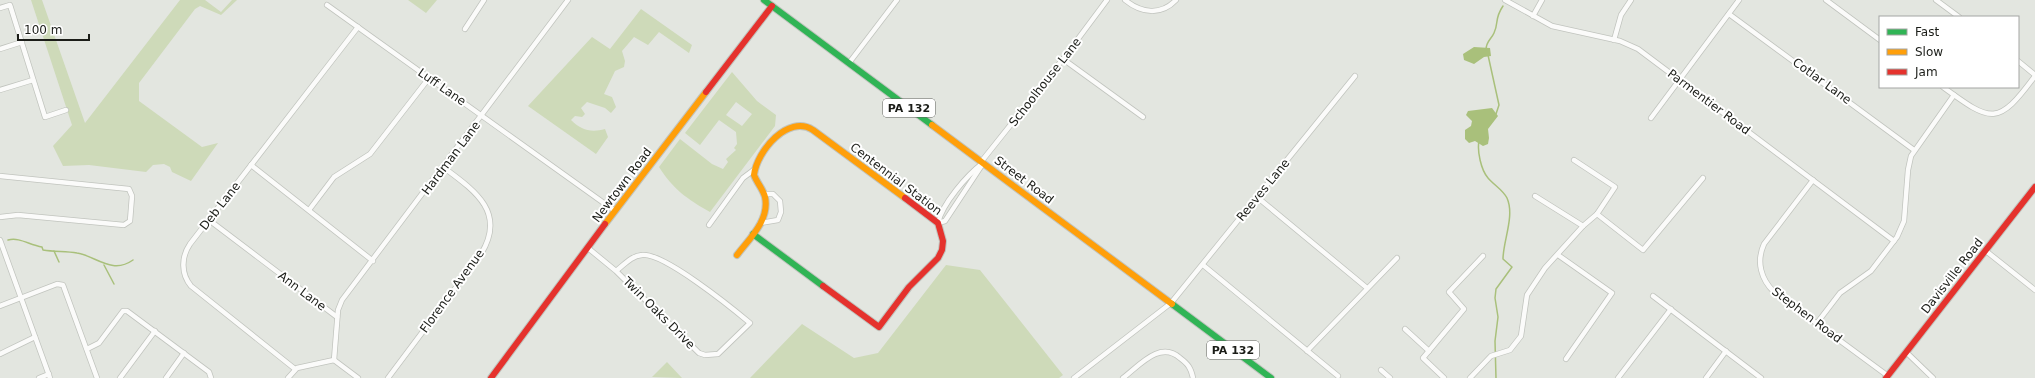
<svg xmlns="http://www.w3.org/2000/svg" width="2035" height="378" font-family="'DejaVu Sans',sans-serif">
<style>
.green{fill:#cedab9;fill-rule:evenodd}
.water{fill:#a9c07b}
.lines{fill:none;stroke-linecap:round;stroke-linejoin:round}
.stream{stroke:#a9c07b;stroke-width:1.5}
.street-casing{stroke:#c1c4be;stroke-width:6}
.fast-casing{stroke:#c1c4be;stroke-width:8}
.slow-casing{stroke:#c1c4be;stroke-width:8}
.jam-casing{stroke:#c1c4be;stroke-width:8}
.street{stroke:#fbfbfa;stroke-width:4.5}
.fast{stroke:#30b455;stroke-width:6}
.slow{stroke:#ff9f0a;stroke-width:6}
.jam{stroke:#e5322d;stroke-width:6}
.labels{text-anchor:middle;stroke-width:4;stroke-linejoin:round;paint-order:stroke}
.shield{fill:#fff;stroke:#5f615d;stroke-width:1}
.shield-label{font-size:11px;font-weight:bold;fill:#1b1d18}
.street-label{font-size:12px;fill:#1b1d18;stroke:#fff}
</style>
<rect width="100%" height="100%" fill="#e3e6e0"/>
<g class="green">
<polygon points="31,0 42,0 85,123 180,0 205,0 221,12 232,0 237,0 221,15 200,6 195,9 139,83 139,101 202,147 218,143 191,181 172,172 170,167 164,164 153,165 146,172 89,165 63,166 53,146 72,125"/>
<polygon points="408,0 437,0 426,13"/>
<path d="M641 9 692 45 689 53 659 32 648 45 634 37 622 51 625 61 624 67 615 71 604 94 612 97 616 107 611 113 605 108 587 102 581 108 585 114 582 117 575 116 571 120C581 130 591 133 605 129L608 137 596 154 528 106 592 37 610 49Z"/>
<path d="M732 72 757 101 776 115 775 126 710 212C687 199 673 189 659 167L680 139 712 164 723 169 728 162 726 159 736 150 734 148 737 144 736 132 719 120 700 145 685 133ZM736 102 752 114 742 126 726 115Z"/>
<polygon points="946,265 980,270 1063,375 1059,378 750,378 802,324 854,358 878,353"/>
<polygon points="667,362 682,378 652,377"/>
</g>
<g class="water">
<polygon points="1474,47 1490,48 1491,56 1484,57 1474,64 1464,60 1463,54"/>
<polygon points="1492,108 1498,116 1488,129 1489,138 1488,144 1483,146 1475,141 1469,143 1465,139 1465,130 1471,126 1472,121 1466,115 1468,111"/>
</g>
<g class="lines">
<g class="stream">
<path d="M1486 50C1486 41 1491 40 1494 33 1499 23 1494 19 1503 6"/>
<polyline points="1488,55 1499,105 1496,114"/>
<path d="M1479 141C1477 151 1481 170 1488 178 1494 185 1503 190 1507 198 1515 216 1503 241 1503 259L1512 267 1496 289 1495 298 1498 317 1495 341 1496 378"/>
<path d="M8 240C20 237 29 245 42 247L43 250C55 252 66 251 77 253 96 256 112 275 133 260"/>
<polyline points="54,251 59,262"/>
<polyline points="104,265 114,284"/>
</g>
<defs>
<g id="street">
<path d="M1125 0C1141 13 1161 16 1176 0"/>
<polyline points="1505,0 1552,26 1620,41 1638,49 1894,241"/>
<polyline points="1826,0 1880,40"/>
<polyline points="1936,0 1959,17"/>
<polyline points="327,5 615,211"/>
<polyline points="0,8 10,5 45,117 66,110"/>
<polyline points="1729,14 1914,150"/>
<polyline points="1533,16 1542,0"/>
<polyline points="465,29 484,0"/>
<polyline points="1614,40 1621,15 1631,0"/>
<polyline points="0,49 22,42"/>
<polyline points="1063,59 1143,117"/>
<polyline points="2018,61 2035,75"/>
<polyline points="849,63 897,0"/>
<path d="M1943 87C1992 123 1998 126 2035 76"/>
<polyline points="0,90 33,80"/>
<polyline points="1651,118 1739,0"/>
<polyline points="981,162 1063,59 1107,0"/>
<polyline points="251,165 373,261"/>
<polyline points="0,176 129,189 132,196 130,221 124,225 18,215 0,217"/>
<path d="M1813 180 1764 244C1756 262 1761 279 1774 292L1888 376"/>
<polyline points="1535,196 1583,226"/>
<polyline points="1257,197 1367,288"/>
<polyline points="309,210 334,177 370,154 429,78"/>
<polyline points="1597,214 1643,250 1703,178"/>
<polyline points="209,220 337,317"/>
<polyline points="760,223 778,220 781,212 780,201 773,194 765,194"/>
<path d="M938 223C942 204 967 175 983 163"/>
<polyline points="938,223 945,221 982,165"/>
<polyline points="709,225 743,178 755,169"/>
<polyline points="0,240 50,378"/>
<path d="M588 248 616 271 699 353 705 355 718 354 750 323C732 308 663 252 642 255 631 256 624 265 616 271"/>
<polyline points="1986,251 2035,290"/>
<polyline points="1558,255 1612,293 1566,359"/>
<polyline points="1203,265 1338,376"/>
<polyline points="1653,296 1761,378"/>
<polyline points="0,306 57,284 63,285 97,378"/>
<polyline points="1817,323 1840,293 1871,271 1897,237 1904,221 1908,170 1911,156 1954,95"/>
<polyline points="1405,329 1429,351"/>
<polyline points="87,349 99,343 123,311 127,311 209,372 211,378"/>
<polyline points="1307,351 1397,258"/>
<polyline points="1906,352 1933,378"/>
<polyline points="0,354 35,337"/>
<polyline points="334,360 338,310 342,300 568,0"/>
<polyline points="334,360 358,378"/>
<path d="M295 369 191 286C181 274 181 257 190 244L358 27"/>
<polyline points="1381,370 1390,378"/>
<polyline points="39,378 49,374"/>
<polyline points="120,378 155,331"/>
<polyline points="166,378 184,353"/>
<polyline points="288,378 297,368 334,360"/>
<path d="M388 378 481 254C507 212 474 190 443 167"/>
<polyline points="1074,378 1171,303 1355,76"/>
<path d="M1123 378C1139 366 1160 340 1180 358 1188 364 1191 368 1193 378"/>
<polyline points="1444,378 1423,358 1464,309 1449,292 1483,256"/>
<polyline points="1470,378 1491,356 1510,350 1521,336 1527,295 1545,268 1583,226 1597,214 1615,187 1574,160"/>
<polyline points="1618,378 1671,309"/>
<polyline points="1706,378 1726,351"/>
</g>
<g id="fast">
<polyline points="764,0 932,125"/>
<polyline points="753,234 823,286"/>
<polyline points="1172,304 1271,378"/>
</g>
<g id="slow">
<polyline points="932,125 1172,304"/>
<polyline points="605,224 706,92"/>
<path d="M737 255C749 239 770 220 765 197 763 189 757 183 754 175 757 151 788 114 813 130L905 198"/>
</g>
<g id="jam">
<polyline points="706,92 772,6"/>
<polyline points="823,286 879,327 909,287 938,258 942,250 943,241 938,223 905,198"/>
<polyline points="491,378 605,224"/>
<polyline points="1886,378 2035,187"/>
</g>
</defs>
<use href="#street" class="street-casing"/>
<use href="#fast" class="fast-casing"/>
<use href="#slow" class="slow-casing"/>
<use href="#jam" class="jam-casing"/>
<use href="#street" class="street"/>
<use href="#fast" class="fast"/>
<use href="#slow" class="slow"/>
<use href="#jam" class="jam"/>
</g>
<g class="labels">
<g class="shield">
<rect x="883" y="99" width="52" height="18" rx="3"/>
<rect x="1207" y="341" width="52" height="18" rx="3"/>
</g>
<g class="shield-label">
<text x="909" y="112">PA 132</text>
<text x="1233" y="354">PA 132</text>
</g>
<g class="street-label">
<text transform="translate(1822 81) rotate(36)" y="4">Cotlar Lane</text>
<text transform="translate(1045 82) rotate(-52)" y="4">Schoolhouse Lane</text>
<text transform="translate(442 87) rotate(35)" y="4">Luff Lane</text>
<text transform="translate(1709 102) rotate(37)" y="4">Parmentier Road</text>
<text transform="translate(451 158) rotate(-53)" y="4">Hardman Lane</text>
<text transform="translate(896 179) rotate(37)" y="4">Centennial Station</text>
<text transform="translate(1024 180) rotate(37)" y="4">Street Road</text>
<text transform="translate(622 185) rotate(-53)" y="4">Newtown Road</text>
<text transform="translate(1263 190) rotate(-51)" y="4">Reeves Lane</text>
<text transform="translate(220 206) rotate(-52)" y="4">Deb Lane</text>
<text transform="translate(1952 276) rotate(-52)" y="4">Davisville Road</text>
<text transform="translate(302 291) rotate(37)" y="4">Ann Lane</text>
<text transform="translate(452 291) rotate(-54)" y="4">Florence Avenue</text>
<text transform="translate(659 313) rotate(45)" y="4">Twin Oaks Drive</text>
<text transform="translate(1807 315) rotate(37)" y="4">Stephen Road</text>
</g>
</g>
<rect x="1879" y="16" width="140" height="72" fill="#ffffff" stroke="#a4a5a3"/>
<rect x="1887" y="29" width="20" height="6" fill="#30b455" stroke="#a4a5a3"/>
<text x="1915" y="36" font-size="12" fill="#1b1d18">Fast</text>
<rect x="1887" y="49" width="20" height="6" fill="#ff9f0a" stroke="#a4a5a3"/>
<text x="1915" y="56" font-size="12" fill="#1b1d18">Slow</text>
<rect x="1887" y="69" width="20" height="6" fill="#e5322d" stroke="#a4a5a3"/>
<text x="1915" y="76" font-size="12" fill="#1b1d18">Jam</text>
<path d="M18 34v6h71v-6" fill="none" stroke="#1b1d18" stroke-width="2"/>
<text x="24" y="34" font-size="12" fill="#1b1d18" stroke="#ffffff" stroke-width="3" paint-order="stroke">100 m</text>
</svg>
